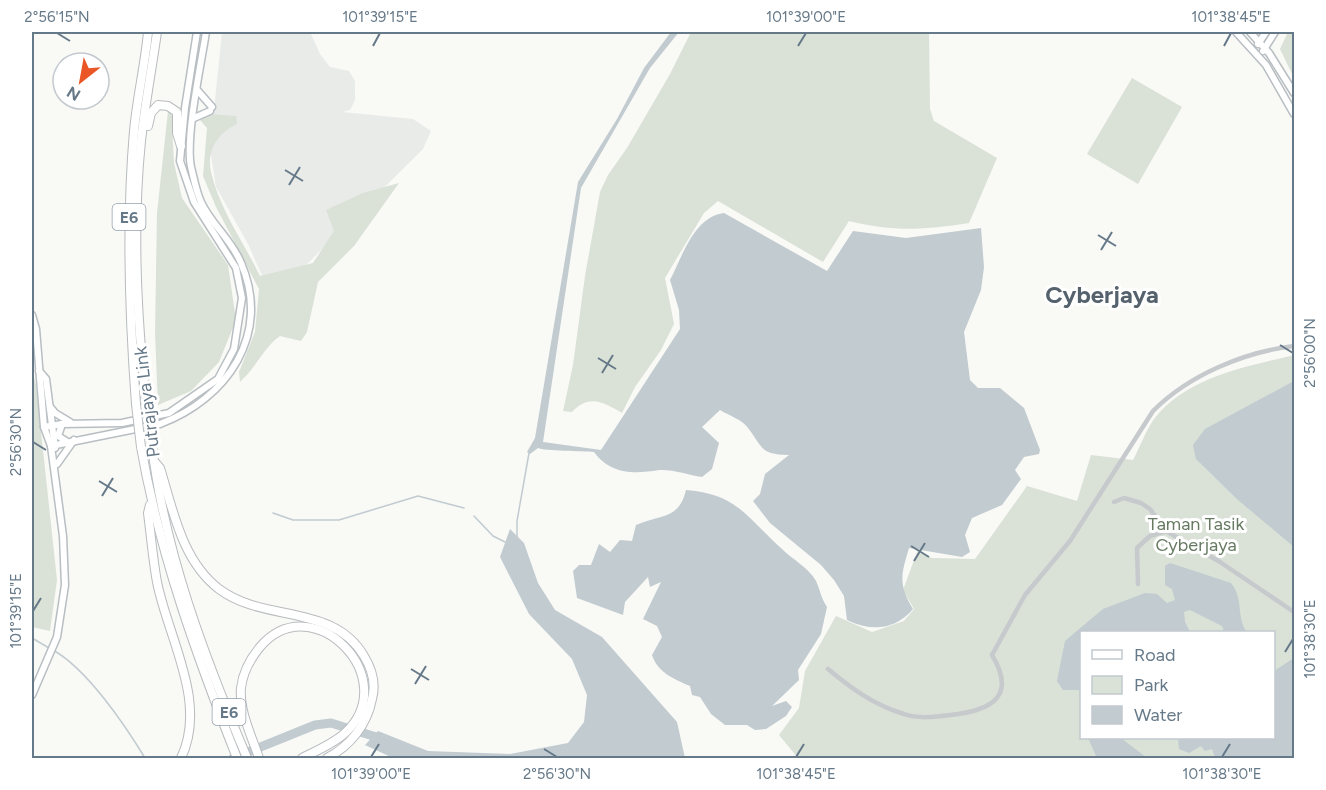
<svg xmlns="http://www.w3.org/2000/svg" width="1326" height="790" font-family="Figtree,sans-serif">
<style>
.built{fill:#e9ebe9}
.green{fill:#dae1d7;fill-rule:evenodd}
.water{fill:#c1cbd0}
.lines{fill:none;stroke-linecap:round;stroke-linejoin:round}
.stream{stroke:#c1cbd0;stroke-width:1.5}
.river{stroke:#c1cbd0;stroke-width:9}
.secondary-casing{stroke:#b8bec2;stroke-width:9}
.highway-casing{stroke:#b8bcbf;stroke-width:10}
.street{stroke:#c6cacd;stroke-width:4.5}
.secondary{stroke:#fff;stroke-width:6}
.highway{stroke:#fff;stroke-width:8}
.highway-bridge-casing{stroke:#b8bcbf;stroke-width:10;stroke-linecap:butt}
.highway-bridge{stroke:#fff;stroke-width:8}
.ticks{fill:none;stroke:#667988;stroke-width:2}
.labels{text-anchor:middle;stroke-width:6;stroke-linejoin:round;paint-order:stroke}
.shield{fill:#fff;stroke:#94a1ac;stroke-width:1.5}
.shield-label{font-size:16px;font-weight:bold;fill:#667988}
.street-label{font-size:18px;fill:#667988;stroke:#fff}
.park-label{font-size:18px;fill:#667a62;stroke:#fff}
.district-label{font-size:24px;font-weight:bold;fill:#55626d;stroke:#fff}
.neatline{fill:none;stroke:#667988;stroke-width:2}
.ticks-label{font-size:15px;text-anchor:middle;fill:#667988}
</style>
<rect width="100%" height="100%" fill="#f9f9f6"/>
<polygon class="built" points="222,32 310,32 320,54 330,67 349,71 355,81 355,100 350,110 342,112 413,119 431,131 423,149 303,268 265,282 248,244 216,187 210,149"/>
<g class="green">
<path d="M691 32H929L930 109 934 121 997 158 969 223C924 230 894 232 849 221L823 262 718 201 704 213 665 278 674 324 661 350 635 387 622 413C603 402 589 394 572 412L563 411 573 365 585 276 600 192 608 175 627 148 670 74Z"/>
<polygon points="1288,32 1294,32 1294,78 1280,49"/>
<polygon points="1132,78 1182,107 1138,184 1087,154"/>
<polygon points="168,111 175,118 172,127 174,163 182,198 228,265 236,320 219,362 191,391 158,405 155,333 157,213"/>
<path d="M209 114 236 116 237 124C219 132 206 150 211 172 219 208 244 243 260 276L313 263 334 231 326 210 363 193 399 183 354 246 318 282 307 332 301 341 280 336C263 348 256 368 240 382L239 372 255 332 259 289 216 207 203 176 207 128 200 120Z"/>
<path d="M1294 355V758H798L779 735 799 708 805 671 836 616 872 632 904 621 914 609 903 590 917 552 932 558 975 559 1027 486 1077 501 1091 455 1133 460C1140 447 1146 430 1154 419 1188 376 1246 367 1294 355ZM1082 632H1274V738H1082Z"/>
<polygon points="32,370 36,385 57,580 50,631 32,627"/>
</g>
<g class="water">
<path d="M671 32H679L650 68 581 188 543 442 601 450 680 329 679 310 670 280C683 255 694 217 724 213L827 271 853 231 906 238 981 228 984 267 981 290 964 332 970 380 978 388H1000L1024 408 1040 450 1039 454 1024 457 1015 470 1021 479 1002 505 972 518 965 535 970 552 962 557 909 548C901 575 898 584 913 609 895 630 872 632 847 620L844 596 834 580 821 565 770 523 753 501 760 494 765 474 789 455C760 454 764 449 748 428 743 420 728 415 720 410L702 427 719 443 712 469 702 477C689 475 672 469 659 470 635 474 611 475 594 452 584 451 544 451 538 448L530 454 527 452 535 438 578 182 617 119 644 68Z"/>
<polygon points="1294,381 1294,547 1238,500 1196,459 1193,445 1205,429"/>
<path d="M686 490C738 494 747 518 782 549 792 559 809 568 816 581 820 590 821 598 827 607L821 634 798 670 799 680 772 706 786 701 792 707 786 716 766 729 755 730 747 725H725L711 714 700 697 692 695 690 686C674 679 658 673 652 655L662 637 657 626 643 619 661 582 650 587 648 577 625 602 623 615 577 598 573 571 579 565H591L599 544 610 552 620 540 632 541 636 525C661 514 679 520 686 490Z"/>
<polygon points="510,529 524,543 538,583 555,610 602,637 677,722 685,758 393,758 365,745 378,731 428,751 510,754 568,743 584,722 587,695 572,659 529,614 500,557"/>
<path d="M1170 563 1231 583C1244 598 1236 619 1247 632H1224L1222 626 1190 610 1184 612 1185 622 1190 632H1082L1081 690H1063L1057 681 1065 641 1103 609 1145 593 1157 594 1167 603 1175 600 1172 589 1165 585V566Z"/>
<polygon points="1294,658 1294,758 1215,758 1212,749 1205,751 1201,746 1189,753 1179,749 1178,738 1274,738 1274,671"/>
<polygon points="1088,738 1121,738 1147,758 1097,758"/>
</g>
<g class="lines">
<g class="stream">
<polyline points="273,513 293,520 339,520 418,496 464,508"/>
<polyline points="474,516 493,536 505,542"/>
<polyline points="517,538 517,521 529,453"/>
<polyline points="32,638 49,648"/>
<path d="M53 650C87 669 125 725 145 758"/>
</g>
<polyline class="river" points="233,758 315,725 331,723 386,740"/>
<defs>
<g id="secondary">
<polyline points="1236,32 1266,65 1294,114"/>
<polyline points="1250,32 1269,53 1294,93"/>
<polyline points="1258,44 1266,32"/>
<polyline points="1263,51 1275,32"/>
<polyline points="198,91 212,107"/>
<polyline points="194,118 210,111"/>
<polyline points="32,315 36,329 44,427 51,446 63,536 65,585 57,637 32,695"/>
<polyline points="39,371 46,379 55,448"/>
<polyline points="50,407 55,413 70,422"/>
<polyline points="62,424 58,436 66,441"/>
<polyline points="44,427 62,424 122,423 169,413 218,379 234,349 242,298 236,268 194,202 180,161 185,108 197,32"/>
<path d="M51 446 160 424C227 399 272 334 241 263 232 240 211 224 201 202 196 191 194 179 191 167 185 138 201 64 206 32"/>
<polyline points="57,464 74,440"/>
</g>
<g id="highway">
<polyline points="148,126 151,113 158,105 168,106 177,112 177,133 181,146"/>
<path d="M146 403C137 316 132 228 141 141 145 104 152 68 157 32"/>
<path d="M136 404C129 312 126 222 134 131 137 98 145 65 148 32"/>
<path d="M152 446C165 554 205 658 247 758"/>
<path d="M141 447C160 555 197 657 237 758"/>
<path d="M154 461 160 468C173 510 182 561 219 589 264 623 333 603 364 656 372 669 376 684 372 699 367 725 350 746 327 758"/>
<path d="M150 505 148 513C151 536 153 560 157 582 168 638 208 702 181 758"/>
<path d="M259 758C252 737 239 711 241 688 243 671 250 659 260 647 313 585 404 679 345 733 333 744 316 751 302 758"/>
</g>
</defs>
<use href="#secondary" class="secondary-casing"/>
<use href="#highway" class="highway-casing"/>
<g class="street">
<polyline points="1114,502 1124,498 1141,503 1150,509 1166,531 1220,562 1294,612"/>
<polyline points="1138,584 1137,548 1150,536 1166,531"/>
<path d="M828 669C852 689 874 705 904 714 918 719 935 717 950 715 989 711 1018 698 992 655L1025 595 1070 541 1153 411C1189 375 1244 352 1294 346"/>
</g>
<use href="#secondary" class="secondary"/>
<use href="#highway" class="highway"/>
<defs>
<g id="highway-bridge">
<polyline points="146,403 152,446"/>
<polyline points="136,404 141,447"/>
</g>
</defs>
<use href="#highway-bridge" class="highway-bridge-casing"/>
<use href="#highway-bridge" class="highway-bridge"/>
</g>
<path class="ticks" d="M57 33 70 41M373 46 380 33M798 46 806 33M1224 46 1231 33M285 170 303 181M289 185 300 167M1098 235 1116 246M1101 250 1112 232M1280 345 1293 353M598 358 616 369M602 373 613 355M33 442 46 450M99 481 117 492M102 496 113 478M911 546 929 557M914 561 925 543M33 611 41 598M1285 652 1293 639M411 669 429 680M415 684 426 666M544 749 557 757M371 757 379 744M796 757 804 744M1222 757 1230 744"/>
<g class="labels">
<g class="shield">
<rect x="112.5" y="204" width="33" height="26" rx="4.5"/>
<rect x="212.5" y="699" width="33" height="26" rx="4.5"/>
</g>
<g class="shield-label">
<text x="129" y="223">E6</text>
<text x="229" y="718">E6</text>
</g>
<g class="street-label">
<text transform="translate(147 402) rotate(-97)" y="6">Putrajaya Link</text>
</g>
<g class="park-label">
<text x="1196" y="530">Taman Tasik<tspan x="1196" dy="21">Cyberjaya</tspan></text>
</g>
<g class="district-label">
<text x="1102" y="303">Cyberjaya</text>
</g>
</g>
<rect width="1326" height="790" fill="none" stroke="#ffffff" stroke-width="66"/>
<rect x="1080" y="631" width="195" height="108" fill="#ffffff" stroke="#c2c9cf" stroke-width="1.5"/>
<rect x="1092" y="650" width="30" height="9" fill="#ffffff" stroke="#c2c9cf" stroke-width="1.5"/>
<text x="1134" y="661" font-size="18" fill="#667988">Road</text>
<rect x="1092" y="676" width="30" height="18" fill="#dae1d7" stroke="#c2c9cf" stroke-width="1.5"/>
<text x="1134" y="691" font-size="18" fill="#667988">Park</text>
<rect x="1092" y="706" width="30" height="18" fill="#c1cbd0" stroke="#c2c9cf" stroke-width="1.5"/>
<text x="1134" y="721" font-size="18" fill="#667988">Water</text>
<g transform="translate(81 81) rotate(211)"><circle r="28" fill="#ffffff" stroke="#c2c9cf" stroke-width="1.5"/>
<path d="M0-4.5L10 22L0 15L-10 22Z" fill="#ea5625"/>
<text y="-9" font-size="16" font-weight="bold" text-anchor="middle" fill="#667988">N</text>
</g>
<rect x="33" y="33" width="1260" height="724" class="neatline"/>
<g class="ticks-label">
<text x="57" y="22">2°56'15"N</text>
<text x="380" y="22">101°39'15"E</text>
<text x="806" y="22">101°39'00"E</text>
<text x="1231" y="22">101°38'45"E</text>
<text transform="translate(1310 353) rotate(-90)" y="5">2°56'00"N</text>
<text transform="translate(16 442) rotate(-90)" y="5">2°56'30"N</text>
<text transform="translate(16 611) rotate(-90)" y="5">101°39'15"E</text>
<text transform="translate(1310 639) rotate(-90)" y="5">101°38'30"E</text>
<text x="371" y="779">101°39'00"E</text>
<text x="557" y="779">2°56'30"N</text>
<text x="796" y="779">101°38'45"E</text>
<text x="1222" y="779">101°38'30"E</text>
</g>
</svg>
